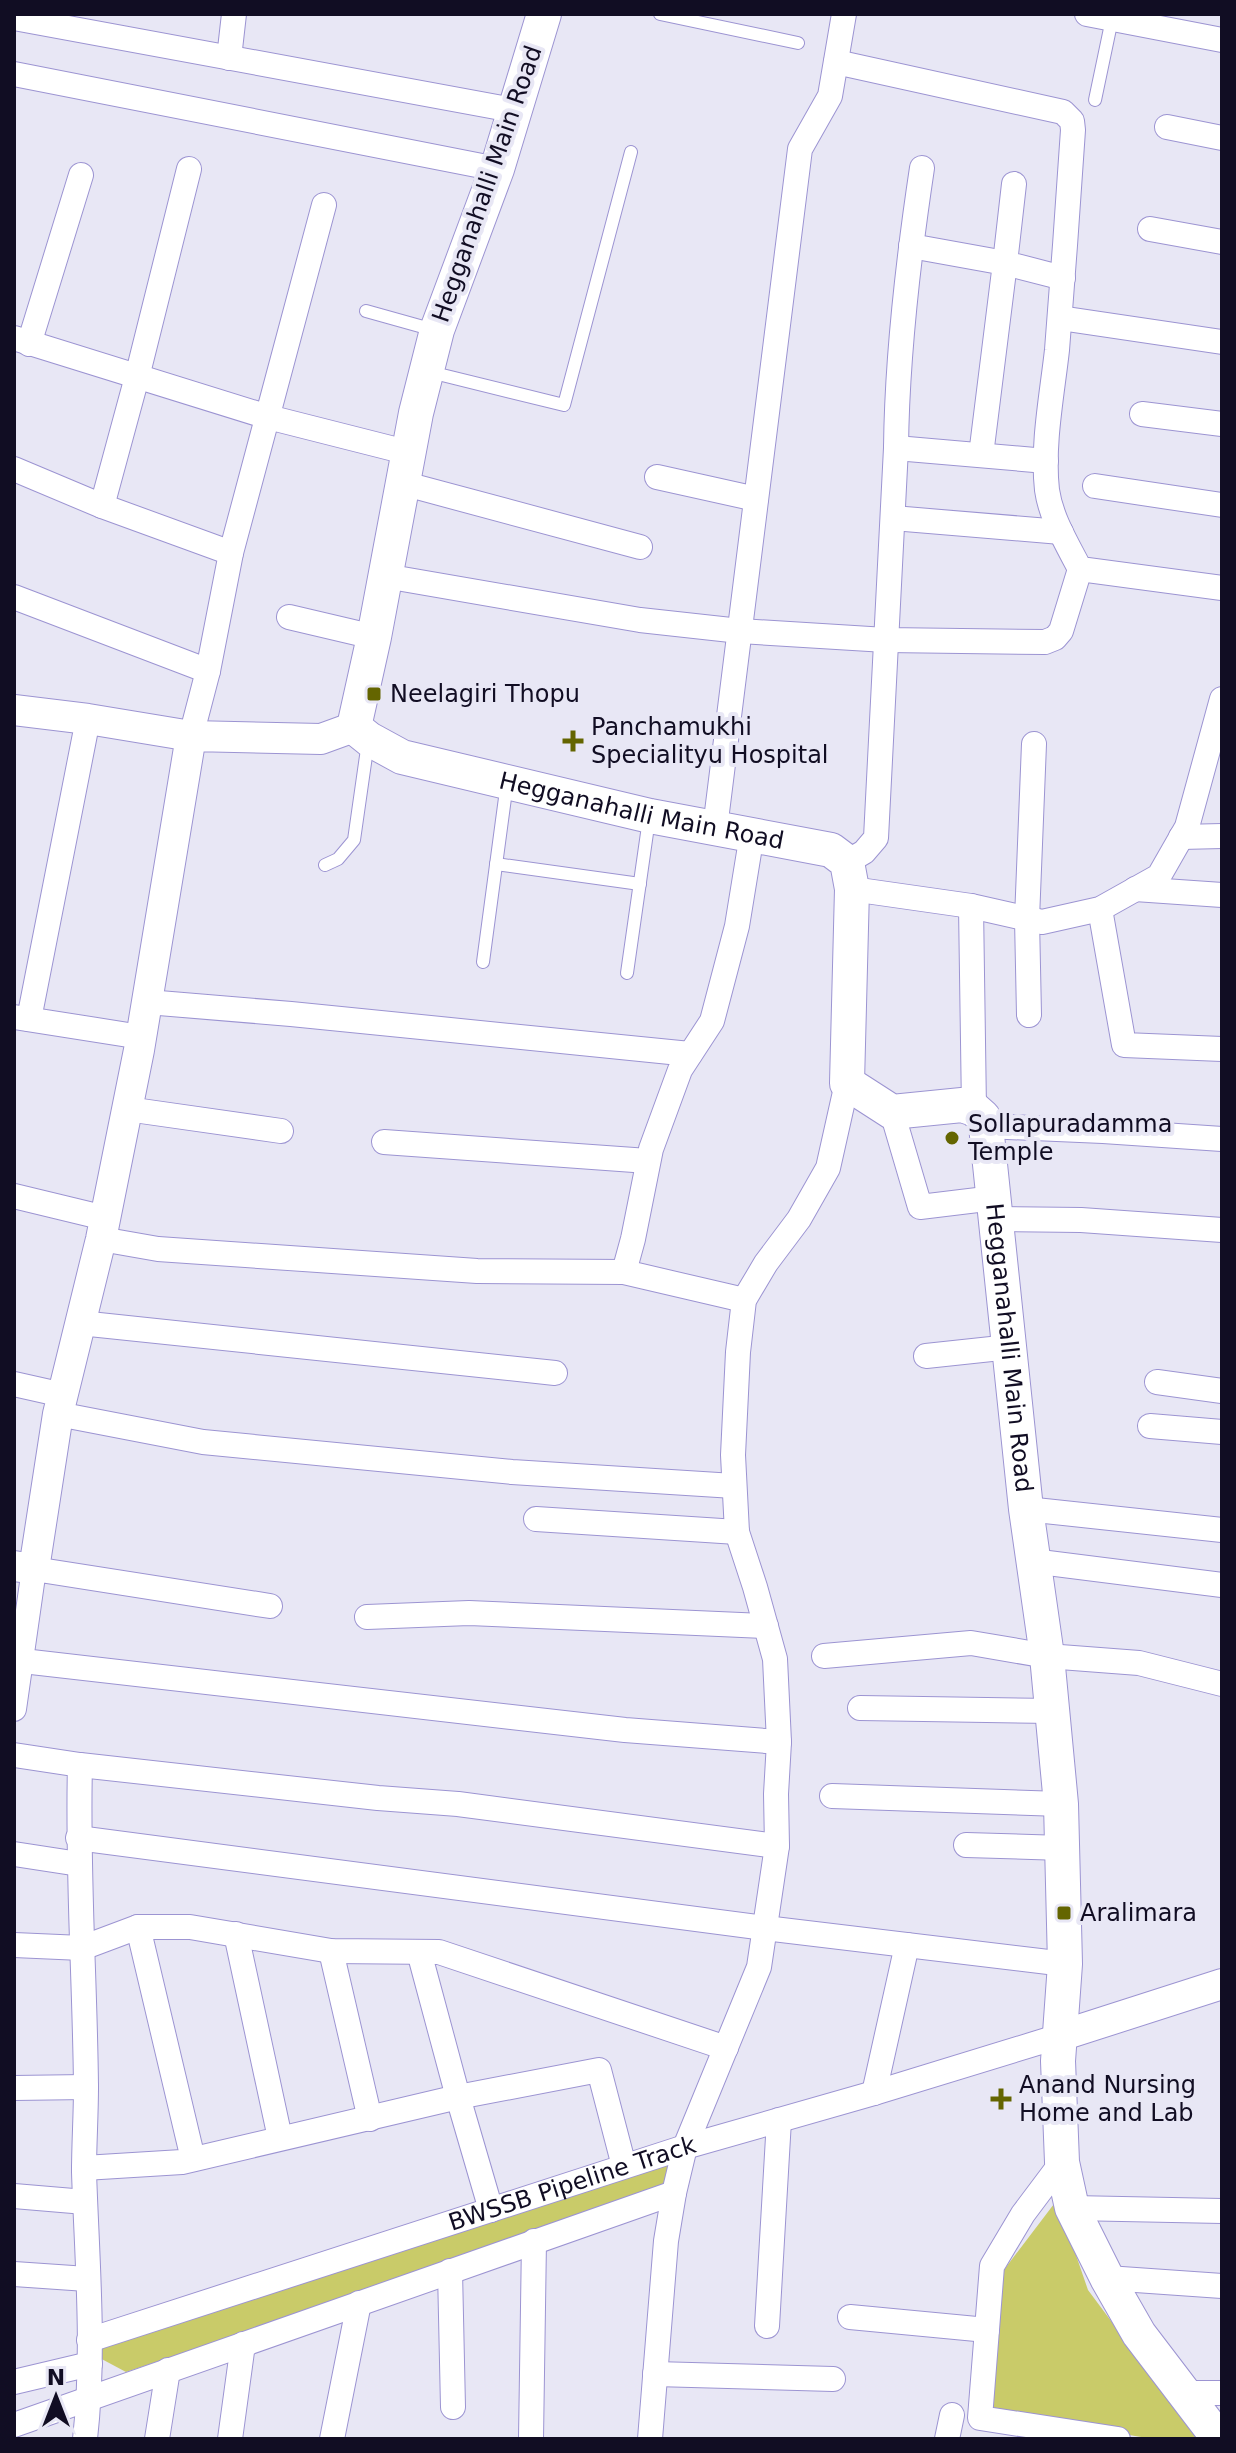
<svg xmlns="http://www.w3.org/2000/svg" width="1236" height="2453" font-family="'DejaVu Sans',sans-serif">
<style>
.green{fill:#c9cb69}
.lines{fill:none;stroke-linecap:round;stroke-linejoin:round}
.service-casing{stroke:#9c94d2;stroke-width:14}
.minor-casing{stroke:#9c94d2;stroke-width:26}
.tertiary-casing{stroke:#9c94d2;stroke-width:32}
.secondary-casing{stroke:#9c94d2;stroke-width:36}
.service{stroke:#fff;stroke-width:12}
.minor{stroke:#fff;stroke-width:24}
.tertiary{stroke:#fff;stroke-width:30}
.secondary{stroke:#fff;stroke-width:34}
.poi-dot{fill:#646500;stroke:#e8e7f5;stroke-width:3}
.labels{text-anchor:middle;stroke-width:8;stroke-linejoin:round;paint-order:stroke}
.street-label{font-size:24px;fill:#110d23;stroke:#e8e7f5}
.poi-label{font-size:24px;fill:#110d23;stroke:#e8e7f5;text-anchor:start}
</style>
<rect width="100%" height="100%" fill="#e8e7f5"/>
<g class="green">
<polygon points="680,2153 670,2191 126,2372 96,2356 94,2343"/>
<polygon points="1057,2200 1088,2290 1199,2439 1153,2439 987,2411 1000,2275"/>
</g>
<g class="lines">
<defs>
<g id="service">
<polyline points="660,14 798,43"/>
<polyline points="1095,100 1112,19"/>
<polyline points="366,311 434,330"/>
<polyline points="430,372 564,405 631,152"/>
<polyline points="496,864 640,884"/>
<polyline points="325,865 338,859 354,840 368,742"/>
<polyline points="483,962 507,783"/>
<polyline points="627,973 649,819"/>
</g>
<g id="minor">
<polyline points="1087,14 1222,40"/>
<polyline points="14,18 513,110"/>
<polyline points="229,58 234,14"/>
<path d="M836 62 1063 112 1072 121 1073 130C1068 203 1063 277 1057 350 1052 395 1042 445 1047 490 1051 518 1067 544 1080 569L1222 588"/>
<polyline points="14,74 497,169"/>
<polyline points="1167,127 1222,138"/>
<polyline points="1014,184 1005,263 1063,278"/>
<polyline points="1150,229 1222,242"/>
<polyline points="911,246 1005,263 981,455"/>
<polyline points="1060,318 1222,342"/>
<polyline points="14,338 268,417 410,453"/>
<polyline points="29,344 81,175"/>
<polyline points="1142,414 1222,424"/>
<polyline points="896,448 1046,461"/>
<polyline points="14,469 102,506 231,553"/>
<polyline points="657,477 756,499"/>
<polyline points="402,483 640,547"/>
<polyline points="1095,486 1222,505"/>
<polyline points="102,506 137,377 189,169"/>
<polyline points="893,518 1061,532"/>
<polyline points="385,576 640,620 740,631 886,640 1045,642 1055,638 1061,631 1080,569"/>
<polyline points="14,597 208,671"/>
<polyline points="289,617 374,637"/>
<polyline points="191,736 208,671 231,553 324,205"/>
<polyline points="715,828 800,149 830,96 844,14"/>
<polyline points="1181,837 1222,836"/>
<path d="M847 862 864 852 876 838 896 448C897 354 908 261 922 168"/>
<polyline points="852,889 971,906 1042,922 1100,909 1159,876 1187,827 1222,699"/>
<polyline points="1135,889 1222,895"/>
<polyline points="971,906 974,1109"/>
<polyline points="1100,909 1124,1045 1222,1049"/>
<polyline points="147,1002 291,1014 690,1054"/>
<polyline points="1029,1015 1027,919 1034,744"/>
<polyline points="14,1017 141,1037"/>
<polyline points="29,1019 88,719"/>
<polyline points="127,1109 281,1131"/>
<polyline points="892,1112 920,1207 994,1198"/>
<polyline points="986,1126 1103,1131 1222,1139"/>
<polyline points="384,1142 648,1161"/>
<polyline points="14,1196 105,1218"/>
<polyline points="997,1219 1081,1220 1222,1230"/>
<polyline points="101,1239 158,1249 477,1271 624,1272"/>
<polyline points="744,1300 624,1272 633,1239 651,1149 680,1070 712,1021 737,926 752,834"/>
<polyline points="80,1323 555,1373"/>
<polyline points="926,1356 1010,1347"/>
<polyline points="1157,1382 1222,1391"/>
<polyline points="14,1384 63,1395"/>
<polyline points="58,1414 203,1442 512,1472 734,1486"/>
<polyline points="1150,1426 1222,1432"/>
<polyline points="1026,1509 1222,1530"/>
<polyline points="536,1519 737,1532"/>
<polyline points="1032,1561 1222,1585"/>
<polyline points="367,1617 469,1613 766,1626"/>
<polyline points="824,1656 971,1643 1047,1656 1139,1663 1222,1684"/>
<polyline points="14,1660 625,1730 779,1742"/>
<polyline points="860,1708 1052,1711"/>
<polyline points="14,1709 34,1569 270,1606"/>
<path d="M14 1755 80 1765C77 1873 85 1980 86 2087 86 2115 84 2144 84 2172 87 2261 95 2351 85 2439"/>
<polyline points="80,1765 378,1798 458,1804 777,1846"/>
<polyline points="832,1796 1061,1804"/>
<polyline points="78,1838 765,1928 1065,1964"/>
<polyline points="966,1845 1063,1848"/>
<polyline points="14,1854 79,1864"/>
<polyline points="138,1927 193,2159"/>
<polyline points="236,1934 280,2138"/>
<polyline points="14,1945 82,1948 138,1927 190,1927 331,1951 439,1952 726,2048"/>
<polyline points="331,1951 370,2119"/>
<polyline points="419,1952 458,2097 491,2210"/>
<polyline points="14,2088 86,2087"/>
<polyline points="874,2093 907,1945"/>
<polyline points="1062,2162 1023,2214 992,2266 980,2418 1118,2439"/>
<polyline points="84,2168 182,2162 458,2097 599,2070 624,2166"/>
<polyline points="14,2196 85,2202"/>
<polyline points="1072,2208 1222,2211"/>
<polyline points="450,2271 453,2407"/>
<polyline points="14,2274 87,2279"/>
<polyline points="1107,2278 1222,2286"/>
<polyline points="850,2317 987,2330"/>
<polyline points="767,2326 779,2120"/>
<path id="s1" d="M89 2340 685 2147 874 2093 1060 2036"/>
<polyline points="655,2374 833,2379"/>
<polyline points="14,2382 90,2364"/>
<polyline points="1182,2393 1222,2393"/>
<polyline points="14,2425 674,2193"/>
<polyline points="157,2439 168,2370"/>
<polyline points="230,2439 243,2344"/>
<polyline points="332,2439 359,2303"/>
<polyline points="531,2439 534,2241"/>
<polyline points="650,2439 666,2241 674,2193 685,2147 759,1967 777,1846 776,1794 779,1742 775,1659 755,1587 737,1532 733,1455 738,1352 744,1300 766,1263 799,1219 828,1168 847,1083"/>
<polyline points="947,2439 952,2415"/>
</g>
<g id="tertiary">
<polyline points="14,710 88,719 191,736"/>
<polyline points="14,1566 34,1569 58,1414 101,1239 139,1050 191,736 321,739 354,727"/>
<polyline points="1060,2036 1222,1984"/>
</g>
<g id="secondary">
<path id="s2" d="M544 14 497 169 437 330 416 413 374 637 354 727 369 739 402 757 650 816 831 850 847 862 852 889 847 1083 892 1112 962 1105 974 1109 983 1117 986 1126 1026 1509 1047 1656 1061 1804 1065 1964 1058 2061 1062 2162 1072 2208 1107 2278 1139 2334 1219 2439"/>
</g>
</defs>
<use href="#service" class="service-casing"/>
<use href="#minor" class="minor-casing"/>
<use href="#tertiary" class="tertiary-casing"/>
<use href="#secondary" class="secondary-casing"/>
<use href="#service" class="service"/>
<use href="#minor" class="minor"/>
<use href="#tertiary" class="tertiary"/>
<use href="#secondary" class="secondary"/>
</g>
<g class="poi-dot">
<rect x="366" y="686" width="16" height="16" rx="4"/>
<path d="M569 729h8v8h8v8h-8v8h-8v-8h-8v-8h8z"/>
<circle cx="952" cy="1138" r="8"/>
<rect x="1056" y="1905" width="16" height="16" rx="4"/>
<path d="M997 2087h8v8h8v8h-8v8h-8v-8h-8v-8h8z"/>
</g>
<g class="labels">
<g class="street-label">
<text transform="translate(487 184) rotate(-71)" y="8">Hegganahalli Main Road</text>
<text dy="8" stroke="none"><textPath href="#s2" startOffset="1042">Hegganahalli Main Road</textPath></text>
<text dy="8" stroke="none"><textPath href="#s2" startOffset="1858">Hegganahalli Main Road</textPath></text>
<text dy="8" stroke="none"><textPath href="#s1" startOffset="508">BWSSB Pipeline Track</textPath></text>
</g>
<g class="poi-label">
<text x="390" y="702">Neelagiri Thopu</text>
<text x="591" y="735">Panchamukhi<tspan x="591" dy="28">Specialityu Hospital</tspan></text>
<text x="968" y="1132">Sollapuradamma<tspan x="968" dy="28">Temple</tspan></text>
<text x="1080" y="1921">Aralimara</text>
<text x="1019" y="2093">Anand Nursing<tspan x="1019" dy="28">Home and Lab</tspan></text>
</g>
</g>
<rect width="1236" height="2453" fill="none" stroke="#110d23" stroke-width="32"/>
<g transform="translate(56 2397)" stroke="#e8e7f5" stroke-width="6" paint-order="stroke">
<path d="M0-6L14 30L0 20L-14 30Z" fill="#110d23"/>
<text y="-12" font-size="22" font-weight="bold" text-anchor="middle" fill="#110d23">N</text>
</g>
</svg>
